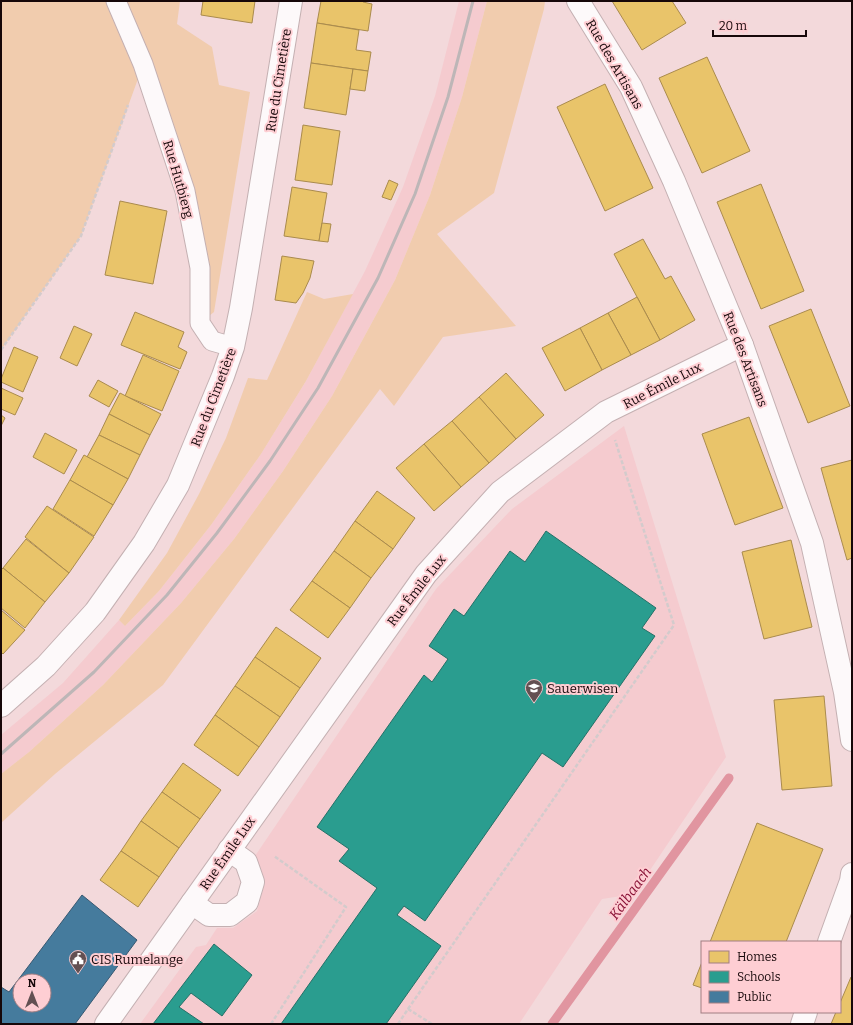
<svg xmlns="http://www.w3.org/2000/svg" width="853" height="1025" font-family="Bitter,serif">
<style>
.built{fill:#f5cbcf}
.green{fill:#f1ccae}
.homes{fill:#e9c46a;stroke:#aa8b4d}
.schools{fill:#2a9d8f;stroke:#247067}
.public{fill:#457b9d;stroke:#375871;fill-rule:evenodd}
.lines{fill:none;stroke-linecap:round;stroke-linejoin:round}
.stream{stroke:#e195a0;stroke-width:9}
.lane-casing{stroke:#c4b0b2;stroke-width:21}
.street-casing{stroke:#c4b0b2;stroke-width:24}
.secondary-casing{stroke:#c4b0b2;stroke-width:24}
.path{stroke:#d3cbcc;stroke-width:2.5;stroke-dasharray:4 2;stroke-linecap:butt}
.lane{stroke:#fdf9fa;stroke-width:19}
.street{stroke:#fdf9fa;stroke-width:22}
.secondary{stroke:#fdf9fa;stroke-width:22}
.rail{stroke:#bdb6b7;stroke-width:3}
.labels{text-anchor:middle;stroke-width:4;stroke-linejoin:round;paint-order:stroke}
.street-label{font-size:13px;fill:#160709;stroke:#feced3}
.poi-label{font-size:13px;fill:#160709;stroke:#feced3;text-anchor:start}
.water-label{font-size:14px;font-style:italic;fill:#881135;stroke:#feced3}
</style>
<rect width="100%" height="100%" fill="#f3d9db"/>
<g class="built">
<polygon points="459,1 487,1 462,97 430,195 395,280 332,396 283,471 234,539 181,603 103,685 29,752 1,774 1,735 63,683 119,620 125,626 159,591 211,525 261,454 306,381 365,271 403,187 435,96"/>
<polygon points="624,426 726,757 634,894 602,899 519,1024 140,1024 196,947 206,945 217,928 233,928 257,911 265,883 255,856 436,589 512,509"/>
</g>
<g class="green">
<polygon points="1,1 180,1 177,24 212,47 219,85 250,92 214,312 200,323 200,268 143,65 81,236 1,350"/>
<polygon points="487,1 545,1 544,9 494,193 437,234 516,326 443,337 394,406 380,389 163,685 55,774 1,823 1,774 29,752 103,685 181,603 234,539 283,471 332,396 395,280 430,195 462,97"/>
<polygon points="307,292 324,299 353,294 306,381 261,454 211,525 159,591 125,626 119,620 167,553 199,494 226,438 248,378 267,380"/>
</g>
<g class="homes">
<polygon points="203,1 255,1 252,23 201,15"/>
<polygon points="321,1 363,1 363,2 372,4 368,31 317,23"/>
<polygon points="612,1 672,1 686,23 642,50"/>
<polygon points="317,23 359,30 356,50 371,52 368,71 311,63"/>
<polygon points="707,57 750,151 702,173 659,78"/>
<polygon points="311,63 353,69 346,115 304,108"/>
<polygon points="353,69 368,71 365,91 350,89"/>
<polygon points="605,84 653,188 605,211 557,107"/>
<polygon points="303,125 340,131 332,185 295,180"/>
<polygon points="389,180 398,184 391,200 382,197"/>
<polygon points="761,184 804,291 761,309 717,202"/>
<polygon points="292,187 327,193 319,241 284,236"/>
<polygon points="120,201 167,211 153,284 105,275"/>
<polygon points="322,223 331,224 328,242 319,241"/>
<polygon points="643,239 665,279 671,276 695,320 660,340 614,254"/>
<polygon points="282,256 314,261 310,278 303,293 296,303 275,300"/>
<polygon points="637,297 660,340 631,355 608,313"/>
<polygon points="811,309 850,406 808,423 769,326"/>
<polygon points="135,312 184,332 178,347 187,352 180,369 121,345"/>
<polygon points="608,313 631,355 602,370 580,328"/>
<polygon points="74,326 92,334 77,366 60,358"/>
<polygon points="580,328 602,370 565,391 542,348"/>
<polygon points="14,347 38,357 23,392 1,382 1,379"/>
<polygon points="143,355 179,371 162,411 125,396"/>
<polygon points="506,373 544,415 516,439 479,397"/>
<polygon points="98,380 118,391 109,407 89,396"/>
<polygon points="1,388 23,398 15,415 1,409"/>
<polygon points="120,393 161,414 150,435 109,414"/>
<polygon points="479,397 516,439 489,463 452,421"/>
<polygon points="109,414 150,435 140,455 99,435"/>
<polygon points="1,415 5,418 1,426"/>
<polygon points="749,417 783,508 735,525 702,434"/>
<polygon points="452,421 489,463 461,487 424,444"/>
<polygon points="45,433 77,450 64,474 33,457"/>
<polygon points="99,435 140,455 128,479 87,457"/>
<polygon points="424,444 461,487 434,511 396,468"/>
<polygon points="84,455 128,479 113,505 70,480"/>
<polygon points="852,460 852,558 847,560 821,468"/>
<polygon points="70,480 113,505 94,536 53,509"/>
<polygon points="377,491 415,518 393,549 355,521"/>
<polygon points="47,506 94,537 69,573 25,537"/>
<polygon points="355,521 393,549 371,578 334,551"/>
<polygon points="26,539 69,573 45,602 3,568"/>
<polygon points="791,540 812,627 764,639 742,552"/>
<polygon points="334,551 371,578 350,608 312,581"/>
<polygon points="3,568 45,602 25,628 1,608 1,570"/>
<polygon points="312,581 350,608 328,638 290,610"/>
<polygon points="1,610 25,630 3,654 1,652"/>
<polygon points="276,627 321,658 300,688 255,657"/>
<polygon points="255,657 300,688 280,717 235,686"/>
<polygon points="235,686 280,717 259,747 215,715"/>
<polygon points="824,696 832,786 782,790 774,700"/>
<polygon points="215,715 259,747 238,776 194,745"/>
<polygon points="183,763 221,790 200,819 162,792"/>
<polygon points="162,792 200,819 179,848 141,821"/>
<polygon points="141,821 179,848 159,877 121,851"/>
<polygon points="757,823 823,849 786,942 710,942"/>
<polygon points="121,851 159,877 138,907 100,880"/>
<polygon points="702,962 702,988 693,985"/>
<polygon points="851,977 852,978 852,1024 831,1024 836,1012 840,1012 840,1003"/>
</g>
<g class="schools">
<polygon points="546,531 656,608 642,628 655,636 563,767 542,753 425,921 404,906 397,915 441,946 386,1024 281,1024 377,888 339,861 349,849 317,827 424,675 432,682 448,659 429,646 454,609 464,616 510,551 525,562"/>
<polygon points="214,944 252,975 222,1016 191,993 179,1007 204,1024 153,1024"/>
</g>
<path class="public" d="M82 895 137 940 75 1024H1V987L9 992ZM20 981H44V1005H20Z"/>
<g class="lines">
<polyline class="stream" points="552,1024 729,778"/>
<defs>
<polyline id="lane" points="116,1 143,64 185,191 200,268 200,323 212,341 233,347"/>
<g id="street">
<polyline points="578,1 631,87 674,181 742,345 812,543 845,692 852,740"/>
<polyline points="192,903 209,915 230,915 247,902 253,882 246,862 229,850"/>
<polyline points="829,942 851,881 852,874"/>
<polyline points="106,1024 426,574 500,492 606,412 742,345"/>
<polyline points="802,1024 806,1012"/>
</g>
<polyline id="secondary" points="1,706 46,666 95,612 144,543 178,485 223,376 233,347 241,308 291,1"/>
</defs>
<use href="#lane" class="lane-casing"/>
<use href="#street" class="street-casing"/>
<use href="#secondary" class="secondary-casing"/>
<g class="path">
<polyline points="1,350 81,236 128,105"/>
<polyline points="408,1009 674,625 615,440"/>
<polyline points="271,1024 346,907 274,856"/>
<polyline points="398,1024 408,1009 432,1024"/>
</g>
<use href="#lane" class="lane"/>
<use href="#street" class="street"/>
<use href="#secondary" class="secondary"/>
<polyline class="rail" points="1,754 94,672 167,595 217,533 270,461 318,388 378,278 415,194 448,97 473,1"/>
</g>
<defs>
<symbol id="school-pin" viewBox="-11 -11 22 30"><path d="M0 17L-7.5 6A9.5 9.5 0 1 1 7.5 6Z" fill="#635052" stroke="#feced3"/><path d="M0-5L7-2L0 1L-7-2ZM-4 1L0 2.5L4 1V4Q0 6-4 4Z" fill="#fff"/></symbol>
<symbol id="civic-pin" viewBox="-11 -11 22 30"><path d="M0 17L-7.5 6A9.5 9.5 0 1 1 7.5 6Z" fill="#635052" stroke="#feced3"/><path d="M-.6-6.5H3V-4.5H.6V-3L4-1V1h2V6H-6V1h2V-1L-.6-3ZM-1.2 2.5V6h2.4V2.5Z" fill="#fff"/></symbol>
</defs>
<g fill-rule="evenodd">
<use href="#school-pin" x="524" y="678" width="20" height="27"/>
<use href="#civic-pin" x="68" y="949" width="20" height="27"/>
</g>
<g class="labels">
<g class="street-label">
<text transform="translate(615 64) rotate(60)" y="5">Rue des Artisans</text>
<text transform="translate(278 80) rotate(-81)" y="5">Rue du Cimetière</text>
<text transform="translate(179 179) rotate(74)" y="5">Rue Hutbierg</text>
<text transform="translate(746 359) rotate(69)" y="5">Rue des Artisans</text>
<text transform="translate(662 385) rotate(-27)" y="5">Rue Émile Lux</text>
<text transform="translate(213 397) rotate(-69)" y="5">Rue du Cimetière</text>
<text transform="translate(416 590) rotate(-52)" y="5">Rue Émile Lux</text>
<text transform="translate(227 853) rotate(-55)" y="5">Rue Émile Lux</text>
</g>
<g class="poi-label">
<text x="547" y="693">Sauerwisen</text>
<text x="91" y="964">CIS Rumelange</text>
</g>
<g class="water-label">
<text transform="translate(630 893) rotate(-54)" y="5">Kälbaach</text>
</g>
</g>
<rect width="853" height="1025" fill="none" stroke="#160709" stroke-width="4"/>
<rect x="701" y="941" width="140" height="72" fill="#feced3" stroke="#a17e82"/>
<rect x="709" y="951" width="20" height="12" fill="#e9c46a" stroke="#a17e82"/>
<text x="737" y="961" font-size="12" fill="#160709">Homes</text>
<rect x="709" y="971" width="20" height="12" fill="#2a9d8f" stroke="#a17e82"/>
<text x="737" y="981" font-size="12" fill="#160709">Schools</text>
<rect x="709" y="991" width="20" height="12" fill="#457b9d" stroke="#a17e82"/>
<text x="737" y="1001" font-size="12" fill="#160709">Public</text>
<g transform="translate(32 993)"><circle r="19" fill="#feced3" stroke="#a17e82"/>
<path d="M0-3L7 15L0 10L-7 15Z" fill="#635052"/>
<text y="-6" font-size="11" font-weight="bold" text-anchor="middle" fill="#160709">N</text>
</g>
<path d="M713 30v6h93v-6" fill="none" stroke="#160709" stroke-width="2"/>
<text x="719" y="30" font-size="12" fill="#160709" stroke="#feced3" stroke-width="3" paint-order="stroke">20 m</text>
</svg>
